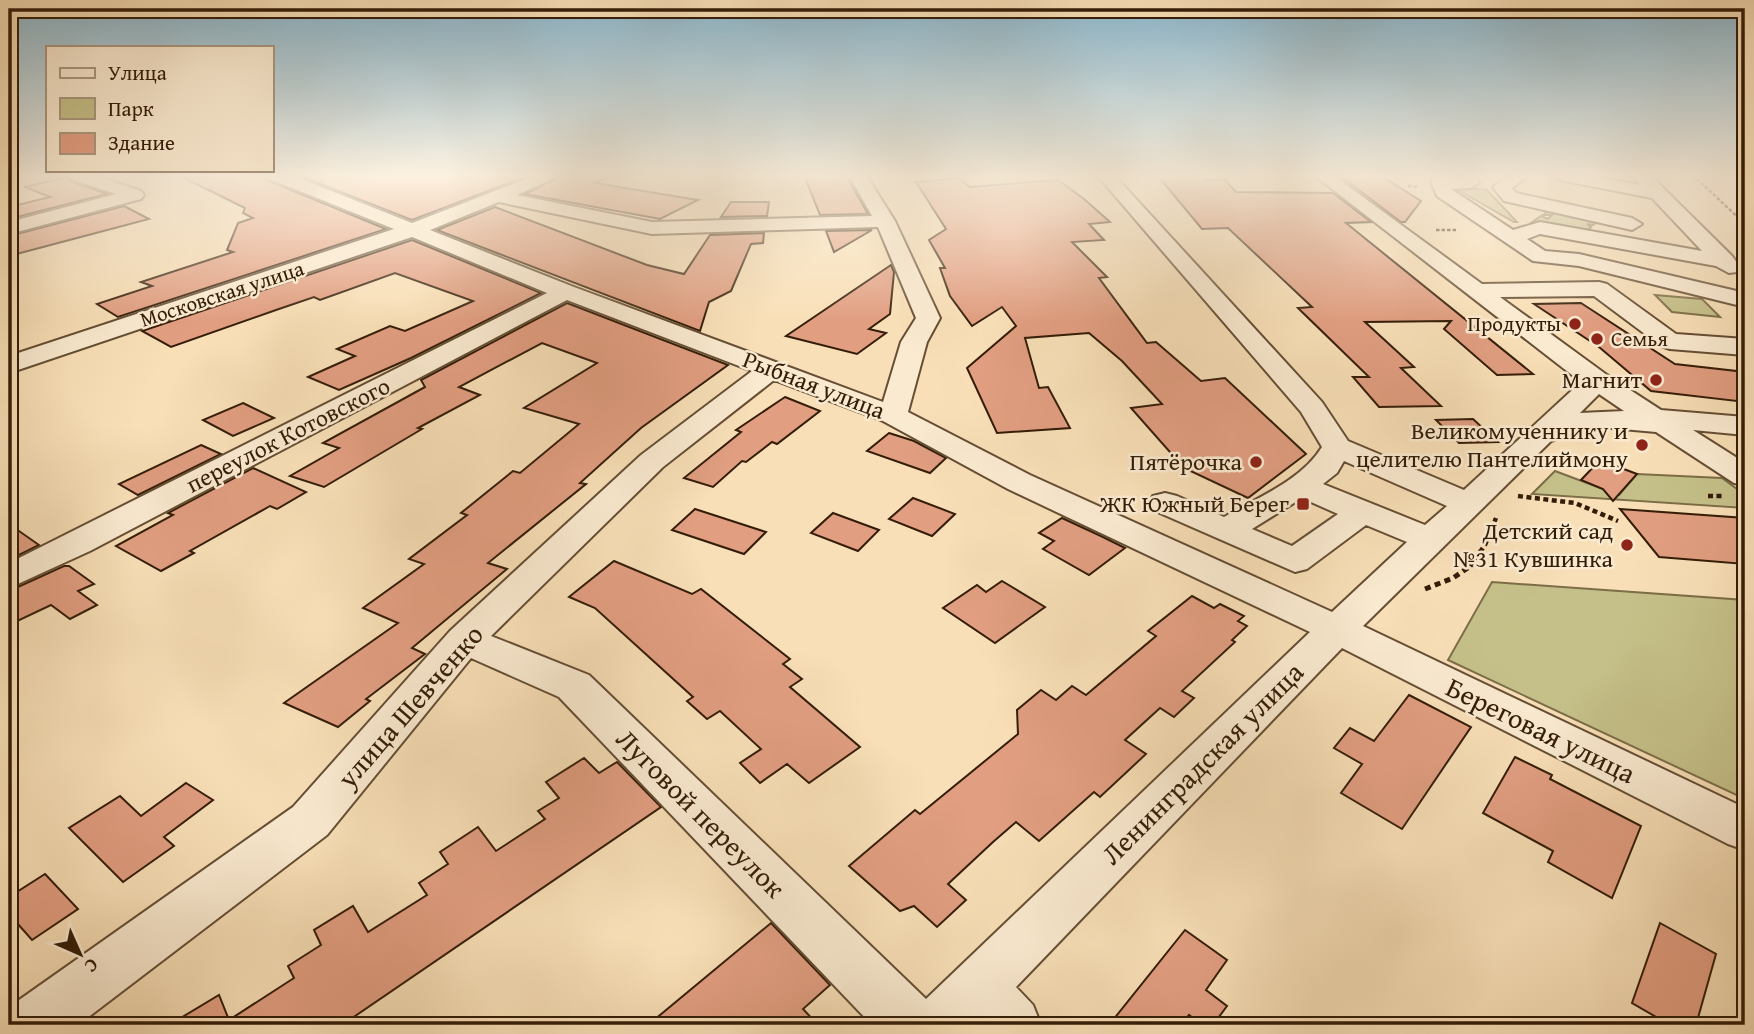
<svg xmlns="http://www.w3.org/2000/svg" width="1754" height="1034" font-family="'Gentium Book Plus',serif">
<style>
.green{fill:#c5c089;stroke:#7c6e48;stroke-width:2}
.building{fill:#e19e81;stroke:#341d08;stroke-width:2}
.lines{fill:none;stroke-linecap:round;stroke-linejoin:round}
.minor-casing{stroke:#654e34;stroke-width:4}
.path-far2{stroke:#341d08;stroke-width:2.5;stroke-dasharray:3.5 2;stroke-linecap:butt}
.path-far1{stroke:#341d08;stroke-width:4.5;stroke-dasharray:5 3.5;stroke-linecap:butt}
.path{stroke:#341d08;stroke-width:5;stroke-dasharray:6 4.5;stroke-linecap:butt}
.minor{fill:#faead0;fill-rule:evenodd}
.poi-dot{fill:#8f2418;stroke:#faead0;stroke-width:2.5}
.labels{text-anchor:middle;stroke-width:5;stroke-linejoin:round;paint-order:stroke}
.far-street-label{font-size:21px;fill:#341d08;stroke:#faead0}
.far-poi-label{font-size:21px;fill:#341d08;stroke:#faead0;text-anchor:end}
.poi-label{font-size:24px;fill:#341d08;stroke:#faead0;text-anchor:end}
.street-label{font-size:24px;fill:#341d08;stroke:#faead0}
.near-street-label{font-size:28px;fill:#341d08;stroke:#faead0}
</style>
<rect width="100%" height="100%" fill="#f8dfb7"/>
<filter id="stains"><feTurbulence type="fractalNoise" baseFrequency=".00286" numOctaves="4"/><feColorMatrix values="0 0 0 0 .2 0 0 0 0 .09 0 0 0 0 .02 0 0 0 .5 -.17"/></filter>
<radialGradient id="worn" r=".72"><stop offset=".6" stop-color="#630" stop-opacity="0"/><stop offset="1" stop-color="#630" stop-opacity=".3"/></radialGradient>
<g class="green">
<polygon points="1453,187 1487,190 1517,222 1514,222"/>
<polygon points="1551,209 1601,219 1593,225 1587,224 1591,227 1583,235 1531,223 1541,216 1548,219 1552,215 1543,215"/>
<polygon points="1655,295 1702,299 1720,317 1672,312"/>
<polygon points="1555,471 1619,495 1637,474 1722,478 1745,495 1745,508 1532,494"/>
<polygon points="1492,582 1745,600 1745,799 1448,660"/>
</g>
<g class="building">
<polygon points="178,175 265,175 269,181 386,229 118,317 97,304 152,286 141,282 233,252 227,250 238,223 253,218 243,213 245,208"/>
<polygon points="297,175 530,175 412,220"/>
<polygon points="563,175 612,175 595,183 698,200 660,219 525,194"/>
<polygon points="804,175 846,175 868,214 820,215"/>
<polygon points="1157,175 1202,175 1206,180 1225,180 1236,192 1333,193 1371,222 1346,223 1533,374 1497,375 1444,329 1451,321 1365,322 1414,367 1401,368 1441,406 1379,407 1353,377 1369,377 1298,308 1312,307 1228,228 1202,229"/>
<polygon points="1339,175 1380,175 1421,201 1405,222 1401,222"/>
<polygon points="67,177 70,181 107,194 9,219 9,207 50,197 25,187"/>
<polygon points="959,178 970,187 1058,180 1084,199 1110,222 1089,224 1104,240 1072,242 1107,277 1099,278 1147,343 1156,342 1201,381 1225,378 1306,454 1248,498 1184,468 1131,408 1162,404 1122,361 1089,333 1025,338 1039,388 1048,387 1070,428 997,433 967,368 1016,326 1002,307 972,326 950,296 940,268 945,268 929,240 946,229 916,182"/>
<polygon points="731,202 769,202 767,216 721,217"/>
<polygon points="124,206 149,219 9,256 9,236"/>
<polygon points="495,207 647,265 684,274 710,235 764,233 763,243 751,244 731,291 709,302 700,331 437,230"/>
<polygon points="872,230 834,252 826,231"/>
<polygon points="412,240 541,293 411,358 339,390 308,377 355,356 337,349 390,326 405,331 473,301 395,273 320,300 314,297 276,310 171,347 142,331"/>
<polygon points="891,265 894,272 890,314 869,329 886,333 857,354 786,336"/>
<polygon points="567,303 728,365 641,428 580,483 586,484 488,563 507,569 412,648 425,654 366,699 370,701 338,727 284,703 398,623 363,608 424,564 409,559 467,515 461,513 513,471 520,473 579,424 524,408 597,363 542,343 459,387 480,395 418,428 422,429 324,487 290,476 339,448 323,443 425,387 421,380"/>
<polygon points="1581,303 1675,364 1745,372 1745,402 1651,391 1599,347 1534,304"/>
<polygon points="785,397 820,411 777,444 772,442 746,462 742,461 713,487 684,478 741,432 736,430"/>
<polygon points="243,403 274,418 233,436 203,420"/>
<polygon points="1473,419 1498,442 1459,443 1436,420"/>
<polygon points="889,433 914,441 946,458 930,473 867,451"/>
<polygon points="201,445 221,454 138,495 119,484"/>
<polygon points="1600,460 1637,474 1613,501 1603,489 1581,480"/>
<polygon points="253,468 306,492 277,509 270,506 190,551 194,553 161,571 116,546 173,515 168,513"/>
<polygon points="913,498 955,514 932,536 889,519"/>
<polygon points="695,509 766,532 744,554 672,530"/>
<polygon points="1620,509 1745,518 1745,564 1659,557"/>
<polygon points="833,513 879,530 858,551 811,533"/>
<polygon points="1062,518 1103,537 1125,548 1089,575 1043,549 1054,541 1039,533"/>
<polygon points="9,524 39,545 9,560"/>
<polygon points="614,561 692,594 701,589 790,659 783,664 802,679 790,687 860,747 809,783 787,764 760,783 740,763 761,749 720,711 707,719 687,701 693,697 595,608 569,597"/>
<polygon points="64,566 69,566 94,584 78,591 97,605 70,619 51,605 9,625 9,591"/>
<polygon points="1002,581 1045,607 995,643 943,608 977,585 986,592"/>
<polygon points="1192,596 1214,608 1220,604 1244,616 1238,621 1247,626 1232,640 1235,642 1182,691 1194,698 1174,717 1160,708 1125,740 1146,754 1100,797 1094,792 1039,841 1016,822 993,842 948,884 966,900 937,927 914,906 900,911 849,866 915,810 920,814 1018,734 1017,710 1041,690 1056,700 1072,686 1086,695 1156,636 1148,631"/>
<polygon points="1409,695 1471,727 1402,829 1341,793 1362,764 1334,748 1350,728 1374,741"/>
<polygon points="1515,757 1552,775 1550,779 1641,826 1612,898 1548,862 1553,851 1483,813"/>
<polygon points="584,758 599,773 617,762 661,807 342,1025 169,1025 219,995 229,1020 294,978 288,966 321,945 314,930 353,906 368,932 427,895 419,883 448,864 440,852 478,827 496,851 545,819 538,811 559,798 546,782"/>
<polygon points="186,783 213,800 164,837 174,846 123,882 69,828 120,796 141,816"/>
<polygon points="45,874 78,909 32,940 9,914 9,897"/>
<polygon points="771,923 830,985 803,1009 818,1025 648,1025"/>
<polygon points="1660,923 1716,954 1696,1025 1670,1025 1632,1003"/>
<polygon points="1185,930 1227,960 1206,990 1227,1006 1213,1025 1202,1025 1189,1015 1181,1025 1109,1025"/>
</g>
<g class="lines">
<defs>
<g id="minor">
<polygon points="69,175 93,175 141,191 144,195 141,199 9,234 9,222 116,194 71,179"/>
<path d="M268 175H291L412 223 537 175H561L517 195 652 222 872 216 849 175H866L895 221 940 318 927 342 908 412 1030 475 1332 612 1407 542 1366 525 1307 569 1295 572 1153 510 1149 503 1153 496 1165 493 1177 496 1224 517C1257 498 1302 480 1322 447L1301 412 1097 175H1114L1322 402 1348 441 1464 490 1581 382 1314 175H1333L1482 284 1599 282 1607 284 1676 334 1745 339V355L1670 349 1661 346 1594 296 1500 297 1607 375 1661 410 1745 417V435L1693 430 1745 463V485L1734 483 1656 432 1600 427 1581 430 1551 441 1363 626 1745 808V850L1728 844 1342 648 1016 987 1033 1005 1041 1025H872L559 697 471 658 327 835 78 1025H9L12 1005 293 807 450 631 641 455 752 371 567 300 90 551 9 588V563L547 293 412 237 9 373V356L394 229 270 179ZM499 202 652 234 878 227 916 318 901 342 883 402 574 287 430 230ZM774 380 883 421 1008 489 1310 632 926 999 589 675 491 636 663 467ZM1599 394 1624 411 1580 413ZM1344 461 1447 506 1425 525 1323 484 1337 473ZM1302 498 1338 514 1292 546 1252 529Z"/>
<polygon points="1459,175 1475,175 1479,183 1470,188 1451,189 1513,230 1540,222 1702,251 1652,198 1560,180 1551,175 1586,175 1640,185 1632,175 1650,175 1732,256 1740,267 1737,272 1729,273 1716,266 1540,234 1527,239 1545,251 1579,254 1745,293 1745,307 1579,266 1533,261 1437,196 1431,182 1434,178 1459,177"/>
<polygon points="1509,175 1529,175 1512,188 1516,193 1632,218 1642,224 1632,230 1504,201 1493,187"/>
</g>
</defs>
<use href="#minor" class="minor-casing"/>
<g class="path-far2">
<polyline points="1693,175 1745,224"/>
<polyline points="1408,186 1419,187"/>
<polyline points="1436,230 1458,230"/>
</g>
<g class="path-far1">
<polyline points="1518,496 1575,503 1618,521"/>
<polyline points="1708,496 1723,496"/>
<polyline points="1470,566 1485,545 1496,518"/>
</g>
<polyline class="path" points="1425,589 1453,578 1472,565"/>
<use href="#minor" class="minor"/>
</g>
<linearGradient id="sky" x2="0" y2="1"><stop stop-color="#8ab8d0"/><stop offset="0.55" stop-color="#fcf1df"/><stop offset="1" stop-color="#fcf1df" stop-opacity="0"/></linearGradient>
<rect width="1754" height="320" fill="url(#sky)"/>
<g class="poi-dot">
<circle cx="1575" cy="324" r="7"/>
<circle cx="1597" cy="339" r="7"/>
<circle cx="1656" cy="380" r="7"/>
<circle cx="1642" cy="445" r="7"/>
<circle cx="1256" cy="462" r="7"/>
<rect x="1296" y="497" width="14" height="14" rx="3.5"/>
<circle cx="1627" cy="545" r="7"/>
</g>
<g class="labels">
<g class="far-street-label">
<text transform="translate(222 294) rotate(-18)" y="7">Московская улица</text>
</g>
<g class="far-poi-label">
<text x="1561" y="331">Продукты</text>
<text x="1611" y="346" text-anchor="start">Семья</text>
</g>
<g class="poi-label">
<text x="1642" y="388">Магнит</text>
<text x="1628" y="439">Великомученнику и<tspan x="1628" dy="28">целителю Пантелиймону</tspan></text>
<text x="1242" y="470">Пятёрочка</text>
<text x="1289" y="512">ЖК Южный Берег</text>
<text x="1613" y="539">Детский сад<tspan x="1613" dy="28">№31 Кувшинка</tspan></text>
</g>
<g class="street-label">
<text transform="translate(814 385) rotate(21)" y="8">Рыбная улица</text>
<text transform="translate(288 435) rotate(-27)" y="8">переулок Котовского</text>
</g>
<g class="near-street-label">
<text transform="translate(410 706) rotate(-49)" y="10">улица Шевченко</text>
<text transform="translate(1541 730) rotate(26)" y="10">Береговая улица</text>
<text transform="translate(1202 763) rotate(-45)" y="10">Ленинградская улица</text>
<text transform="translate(701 813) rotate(45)" y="10">Луговой переулок</text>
</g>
</g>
<rect width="1754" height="1034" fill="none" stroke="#f8dfb7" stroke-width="35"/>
<rect x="10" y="10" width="1733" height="1013" fill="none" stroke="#341d08" stroke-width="3.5"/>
<rect x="18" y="18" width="1719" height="999" fill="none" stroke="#341d08" stroke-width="2"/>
<rect x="46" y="46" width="228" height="126" fill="#faead0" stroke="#ab9880" stroke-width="2"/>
<rect x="60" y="68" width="35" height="10" fill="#faead0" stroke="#ab9880" stroke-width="2"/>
<text x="108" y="80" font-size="21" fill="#341d08">Улица</text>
<rect x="60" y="98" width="35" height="21" fill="#c5c089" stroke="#ab9880" stroke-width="2"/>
<text x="108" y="116" font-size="21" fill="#341d08">Парк</text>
<rect x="60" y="133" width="35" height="21" fill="#e19e81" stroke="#ab9880" stroke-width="2"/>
<text x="108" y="150" font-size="21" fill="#341d08">Здание</text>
<g transform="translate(80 954) rotate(135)" stroke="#faead0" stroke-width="5" paint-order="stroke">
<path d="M0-5L12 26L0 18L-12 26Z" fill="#341d08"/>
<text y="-10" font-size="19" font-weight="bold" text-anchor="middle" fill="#341d08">С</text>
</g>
<rect width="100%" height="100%" filter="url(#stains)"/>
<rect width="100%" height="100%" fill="url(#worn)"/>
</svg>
